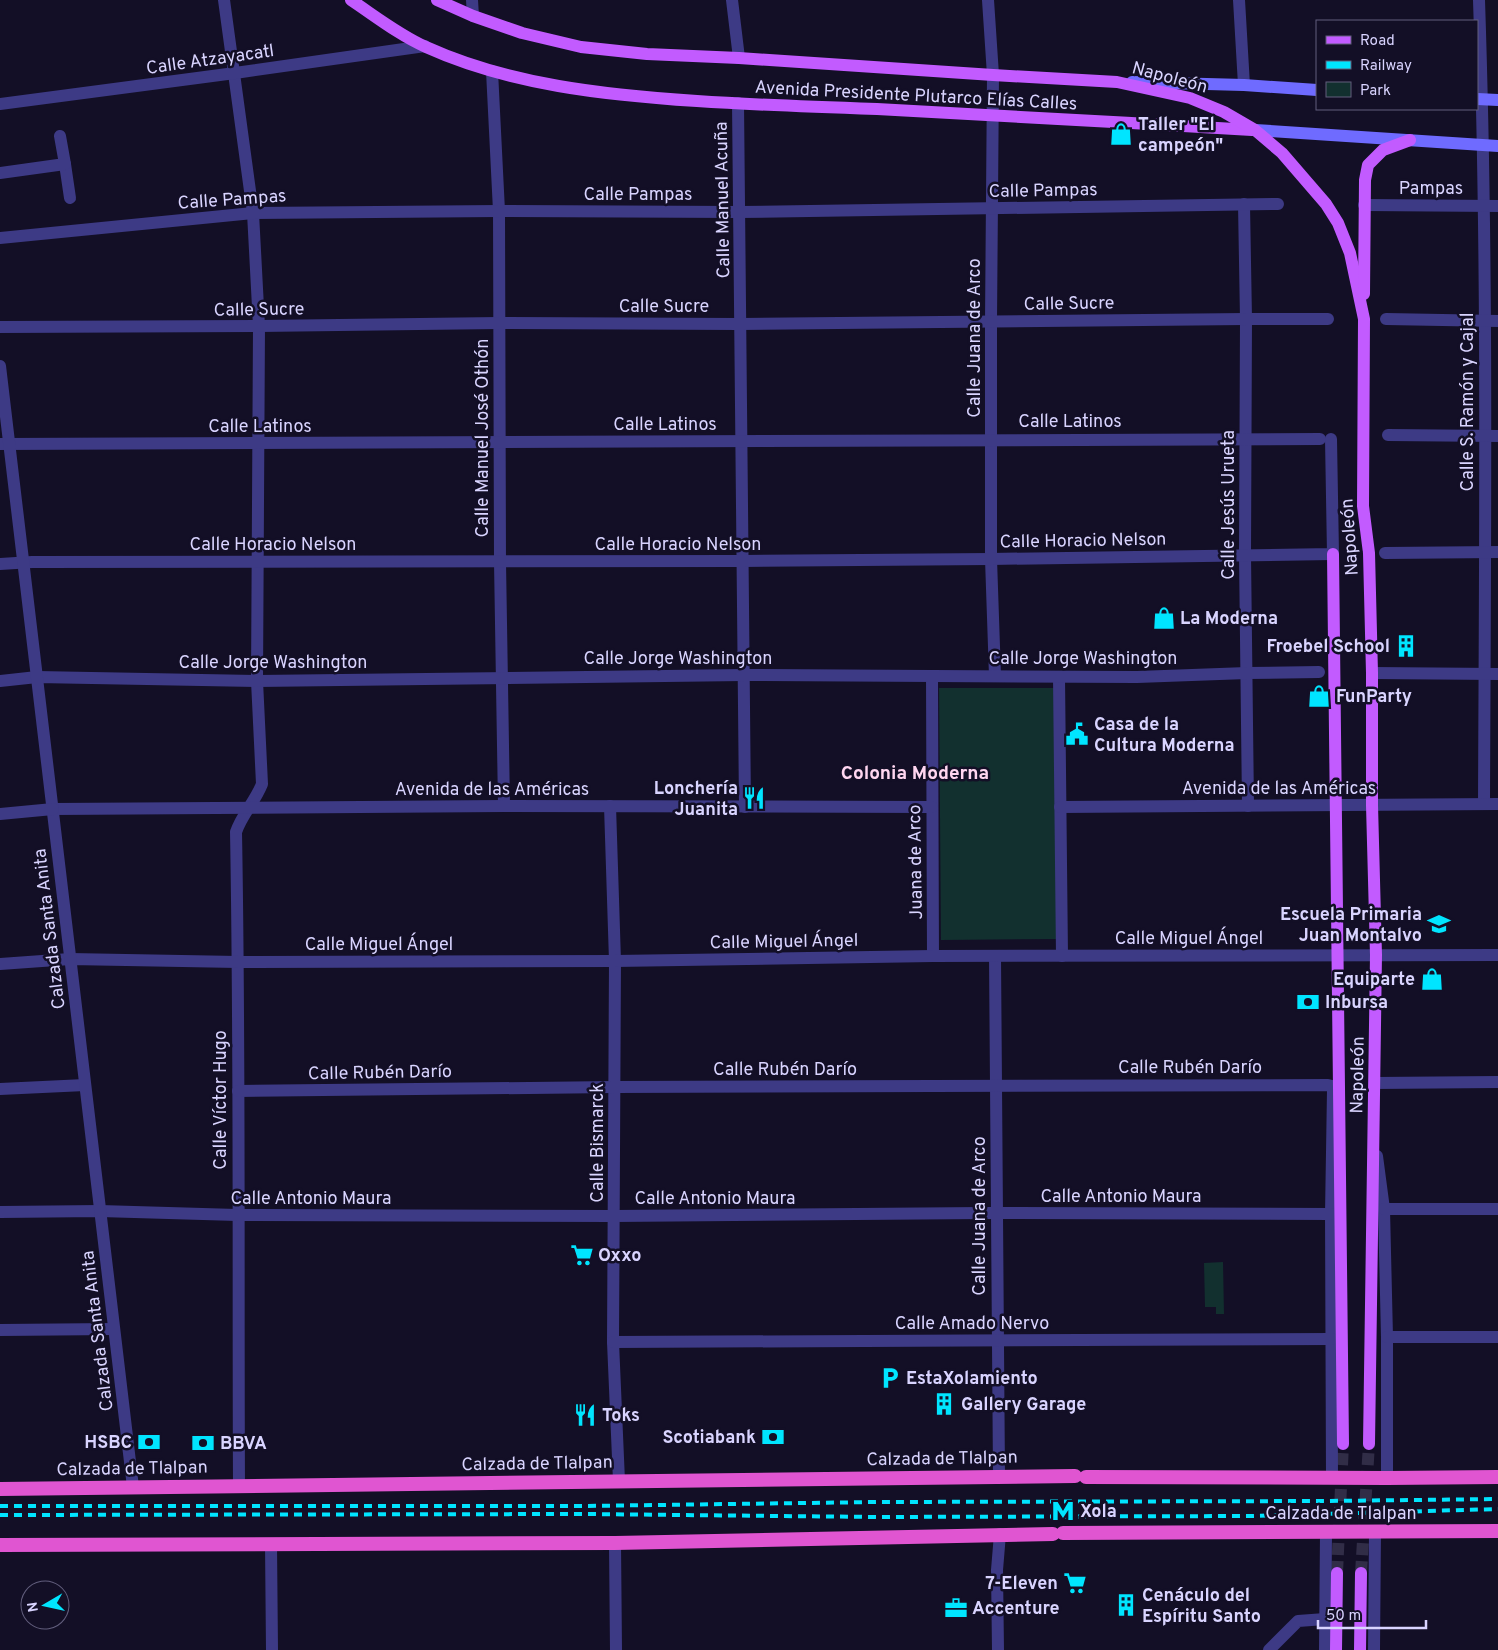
<svg xmlns="http://www.w3.org/2000/svg" width="1498" height="1650" font-family="Overpass,sans-serif">
<style>
.green{fill:#12302f}
.lines{fill:none;stroke-linecap:round;stroke-linejoin:round}
.primary-tunnel{stroke:#312d47;stroke-width:12;stroke-dasharray:12 6;stroke-linecap:butt}
.minor{stroke:#3d3a85;stroke-width:12}
.tertiary{stroke:#3d3a85;stroke-width:12}
.secondary{stroke:#6f6bff;stroke-width:12}
.primary{stroke:#c25bff;stroke-width:12}
.trunk{stroke:#e055d1;stroke-width:14}
.rail{stroke:#00e5ff;stroke-width:4;stroke-dasharray:8 6;stroke-linecap:butt}
.labels{text-anchor:middle;stroke-width:5;stroke-linejoin:round;paint-order:stroke}
.street-label{font-size:18px;fill:#d9d4ff;stroke:#130f26}
.poi-label{font-size:18px;font-weight:bold;fill:#d9d4ff;stroke:#130f26;text-anchor:start}
.neighbourhood-label{font-size:19px;font-weight:bold;fill:#ffd6f0;stroke:#130f26}
</style>
<rect width="100%" height="100%" fill="#130f26"/>
<g class="green">
<polygon points="939,688 1055,688 1060,939 941,940"/>
<polygon points="1223,1262 1224,1314 1216,1314 1216,1307 1205,1307 1204,1263"/>
</g>
<g class="lines">
<g class="primary-tunnel">
<polyline points="1337,1573 1343,1444"/>
<polyline points="1361,1573 1369,1444"/>
</g>
<g class="minor">
<path d="M224 0 253 213 259 326 257 681 262 784C255 802 242 814 236 832 240 1050 238 1268 239 1486"/>
<polyline points="472,0 473,16"/>
<polyline points="732,0 739,58"/>
<polyline points="988,0 993,75 991,321 991,559 995,676"/>
<polyline points="1239,0 1244,85"/>
<path d="M1479 0C1488 268 1485 536 1484 804"/>
<polyline points="492,71 499,211 500,562 504,806"/>
<polyline points="738,103 745,807"/>
<polyline points="0,104 235,73 425,46"/>
<polyline points="65,164 70,198"/>
<polyline points="0,173 65,164 60,136"/>
<polyline points="1244,204 1246,319 1245,555 1248,806"/>
<polyline points="1364,205 1498,206"/>
<polyline points="0,238 253,213 499,211 739,212 1278,204"/>
<polyline points="1386,319 1498,321"/>
<polyline points="0,327 259,326 499,323 740,324 1246,319 1328,319"/>
<polyline points="1388,435 1498,436"/>
<polyline points="0,444 1320,439"/>
<polyline points="1385,553 1498,552"/>
<polyline points="0,564 32,562 742,561 991,559 1333,554 1331,439"/>
<polyline points="1372,673 1498,674"/>
<polyline points="932,677 933,956"/>
<polyline points="1059,677 1062,956"/>
<polyline points="0,681 37,677 257,681 744,675 1137,677 1247,673 1319,672"/>
<polyline points="610,806 615,961 613,1342 619,1481"/>
<polyline points="1060,807 1498,804"/>
<polyline points="53,809 504,806 932,807"/>
<polyline points="995,956 999,1476"/>
<polyline points="0,964 70,959 238,962 615,961 933,956 1498,955"/>
<polyline points="1375,1083 1498,1082"/>
<polyline points="0,1089 85,1085"/>
<polyline points="238,1091 614,1087 1328,1085 1332,1086 1333,1090 1331,1214 1332,1477"/>
<polyline points="1377,1156 1384,1209 1387,1337 1387,1478"/>
<polyline points="1384,1209 1498,1209"/>
<polyline points="0,1212 100,1211 237,1215 614,1216 983,1213 1331,1214"/>
<polyline points="0,1330 114,1329"/>
<polyline points="1387,1337 1498,1337"/>
<polyline points="613,1342 1332,1339"/>
<polyline points="615,1543 616,1650"/>
<polyline points="271,1544 272,1650"/>
<polyline points="998,1650 997,1570 1000,1534"/>
<polyline points="1269,1650 1298,1621 1325,1619"/>
<polyline points="1325,1650 1326,1533"/>
<polyline points="1374,1650 1375,1532"/>
</g>
<g class="tertiary">
<polyline points="0,366 133,1487"/>
<polyline points="0,814 53,809"/>
</g>
<g class="secondary">
<polyline points="1132,82 1244,85 1317,90"/>
<polyline points="1477,99 1498,100"/>
<polyline points="1255,130 1498,146"/>
</g>
<g class="primary">
<path d="M351 0C375 16 399 35 426 47 510 85 605 95 697 101 757 105 817 107 877 109 1002 115 1127 123 1252 130"/>
<polyline points="437,0 473,16 522,33 581,47 647,54 739,58 993,75 1117,82 1190,98 1224,112 1255,130 1282,153 1326,204 1338,223 1350,253 1364,319 1363,506 1369,553 1372,673 1372,805 1376,955 1369,1444"/>
<polyline points="1364,294 1365,180 1368,165 1383,150 1410,140"/>
<polyline points="1333,554 1343,1444"/>
<polyline points="1336,1650 1337,1573"/>
<polyline points="1360,1650 1361,1573"/>
</g>
<g class="trunk">
<polyline points="1086,1477 1387,1478 1498,1477"/>
<polyline points="0,1489 1075,1476"/>
<polyline points="1063,1533 1498,1531"/>
<polyline points="0,1545 615,1543 1053,1534"/>
</g>
<g class="rail">
<polyline points="0,1506 584,1506 877,1502 1326,1501 1498,1499"/>
<polyline points="0,1515 584,1514 877,1517 1251,1516 1498,1509"/>
</g>
</g>
<defs>
<symbol id="shop-bare" viewBox="-9 -9 18 18"><path d="M-5-2.5h2.3a2.7 3.5 0 0 1 5.4 0H5L5.5 6h-11ZM-1.5-2.5h3a1.5 2.3 0 0 0-3 0Z" fill="#00e5ff" stroke="#130f26" stroke-width="2.5" paint-order="stroke"/></symbol>
<symbol id="building-bare" viewBox="-9 -9 18 18"><path d="M-4-6H4V6H1V3H-1V6H-4ZM-2.5-4.3h1.7v1.8h-1.7ZM.8-4.3h1.7v1.8H.8ZM-2.5-1h1.7V.8h-1.7ZM.8-1h1.7V.8H.8Z" fill="#00e5ff" stroke="#130f26" stroke-width="2.5" paint-order="stroke"/></symbol>
<symbol id="civic-bare" viewBox="-9 -9 18 18"><path d="M-.6-6.5H3V-4.5H.6V-3L4-1V1h2V6H-6V1h2V-1L-.6-3ZM-1.2 2.5V6h2.4V2.5Z" fill="#00e5ff" stroke="#130f26" stroke-width="2.5" paint-order="stroke"/></symbol>
<symbol id="restaurant-bare" viewBox="-9 -9 18 18"><path d="M-5-6h1v4h1v-4h1v4h1v-4h1v5L-1.5 .5V6h-2V.5L-5-1ZM5-6V6H3V1.5H1.5Q1.5-4 5-6Z" fill="#00e5ff" stroke="#130f26" stroke-width="2.5" paint-order="stroke"/></symbol>
<symbol id="school-bare" viewBox="-9 -9 18 18"><path d="M0-5L7-2L0 1L-7-2ZM-4 1L0 2.5L4 1V4Q0 6-4 4Z" fill="#00e5ff" stroke="#130f26" stroke-width="2.5" paint-order="stroke"/></symbol>
<symbol id="bank-bare" viewBox="-9 -9 18 18"><path d="M-6-4H6V4H-6ZM0-2.3a2.3 2.3 0 1 0 0 4.6a2.3 2.3 0 1 0 0-4.6Z" fill="#00e5ff" stroke="#130f26" stroke-width="2.5" paint-order="stroke"/></symbol>
<symbol id="supermarket-bare" viewBox="-9 -9 18 18"><path d="M-6-5.5h2.5l.6 2H6L4.5 2H-2.5L-4.4-4H-6ZM-1.5 3.2a1.3 1.3 0 1 0 .1 0ZM3 3.2a1.3 1.3 0 1 0 .1 0Z" fill="#00e5ff" stroke="#130f26" stroke-width="2.5" paint-order="stroke"/></symbol>
<symbol id="parking-bare" viewBox="-9 -9 18 18"><path d="M-3.5-5.5H1a3.5 3.5 0 0 1 0 7H-1V5.5H-3.5ZM-1-3.4V-.6H.8a1.4 1.4 0 0 0 0-2.8Z" fill="#00e5ff" stroke="#130f26" stroke-width="2.5" paint-order="stroke"/></symbol>
<symbol id="metro-bare" viewBox="-9 -9 18 18"><path d="M-5.5 5V-5H-3L0 0L3-5H5.5V5H3V-.5L0 4L-3-.5V5Z" fill="#00e5ff" stroke="#130f26" stroke-width="2.5" paint-order="stroke"/></symbol>
<symbol id="office-bare" viewBox="-9 -9 18 18"><path d="M-6-3h4V-5.5h4V-3h4V5H-6ZM-1-4.5V-3h2v-1.5ZM-6 0V1H6V0Z" fill="#00e5ff" stroke="#130f26" stroke-width="2.5" paint-order="stroke"/></symbol>
</defs>
<g fill-rule="evenodd">
<use href="#shop-bare" x="1105" y="118" width="32" height="32"/>
<use href="#shop-bare" x="1148" y="602" width="32" height="32"/>
<use href="#building-bare" x="1390" y="630" width="32" height="32"/>
<use href="#shop-bare" x="1303" y="680" width="32" height="32"/>
<use href="#civic-bare" x="1061" y="718" width="32" height="32"/>
<use href="#restaurant-bare" x="738" y="782" width="32" height="32"/>
<use href="#school-bare" x="1423" y="908" width="32" height="32"/>
<use href="#shop-bare" x="1416" y="963" width="32" height="32"/>
<use href="#bank-bare" x="1292" y="986" width="32" height="32"/>
<use href="#supermarket-bare" x="566" y="1239" width="32" height="32"/>
<use href="#parking-bare" x="874" y="1362" width="32" height="32"/>
<use href="#building-bare" x="928" y="1388" width="32" height="32"/>
<use href="#restaurant-bare" x="569" y="1399" width="32" height="32"/>
<use href="#bank-bare" x="757" y="1421" width="32" height="32"/>
<use href="#bank-bare" x="133" y="1426" width="32" height="32"/>
<use href="#bank-bare" x="187" y="1427" width="32" height="32"/>
<use href="#metro-bare" x="1047" y="1495" width="32" height="32"/>
<use href="#supermarket-bare" x="1059" y="1567" width="32" height="32"/>
<use href="#building-bare" x="1110" y="1589" width="32" height="32"/>
<use href="#office-bare" x="940" y="1592" width="32" height="32"/>
</g>
<g class="labels">
<g class="street-label">
<text transform="translate(210 59) rotate(-8)" y="6">Calle Atzayacatl</text>
<text transform="translate(1170 77) rotate(15)" y="6">Napoleón</text>
<text transform="translate(916 95) rotate(3)" y="6">Avenida Presidente Plutarco Elías Calles</text>
<text x="1431" y="194">Pampas</text>
<text transform="translate(1043 190) rotate(-1)" y="6">Calle Pampas</text>
<text x="638" y="200">Calle Pampas</text>
<text transform="translate(232 199) rotate(-4)" y="6">Calle Pampas</text>
<text transform="translate(722 200) rotate(-91)" y="6">Calle Manuel Acuña</text>
<text transform="translate(1069 303) rotate(-1)" y="6">Calle Sucre</text>
<text x="664" y="312">Calle Sucre</text>
<text transform="translate(259 309) rotate(-1)" y="6">Calle Sucre</text>
<text transform="translate(974 338) rotate(-90)" y="6">Calle Juana de Arco</text>
<text transform="translate(1467 402) rotate(-90)" y="6">Calle S. Ramón y Cajal</text>
<text x="1070" y="427">Calle Latinos</text>
<text x="665" y="430">Calle Latinos</text>
<text x="260" y="432">Calle Latinos</text>
<text transform="translate(482 438) rotate(-90)" y="6">Calle Manuel José Othón</text>
<text transform="translate(1228 505) rotate(-90)" y="6">Calle Jesús Urueta</text>
<text transform="translate(1349 537) rotate(-94)" y="6">Napoleón</text>
<text transform="translate(1083 540) rotate(-1)" y="6">Calle Horacio Nelson</text>
<text x="273" y="550">Calle Horacio Nelson</text>
<text x="678" y="550">Calle Horacio Nelson</text>
<text x="678" y="664">Calle Jorge Washington</text>
<text x="1083" y="664">Calle Jorge Washington</text>
<text x="273" y="668">Calle Jorge Washington</text>
<text x="1279" y="794">Avenida de las Américas</text>
<text x="492" y="795">Avenida de las Américas</text>
<text transform="translate(915 862) rotate(-91)" y="6">Juana de Arco</text>
<text transform="translate(49 929) rotate(-97)" y="6">Calzada Santa Anita</text>
<text x="1189" y="944">Calle Miguel Ángel</text>
<text transform="translate(784 941) rotate(-1)" y="6">Calle Miguel Ángel</text>
<text x="379" y="950">Calle Miguel Ángel</text>
<text x="1190" y="1073">Calle Rubén Darío</text>
<text x="785" y="1075">Calle Rubén Darío</text>
<text transform="translate(380 1072) rotate(-1)" y="6">Calle Rubén Darío</text>
<text transform="translate(1357 1075) rotate(-89)" y="6">Napoleón</text>
<text transform="translate(220 1100) rotate(-90)" y="6">Calle Víctor Hugo</text>
<text transform="translate(597 1143) rotate(-90)" y="6">Calle Bismarck</text>
<text x="1121" y="1202">Calle Antonio Maura</text>
<text x="311" y="1204">Calle Antonio Maura</text>
<text x="715" y="1204">Calle Antonio Maura</text>
<text transform="translate(979 1216) rotate(-90)" y="6">Calle Juana de Arco</text>
<text x="972" y="1329">Calle Amado Nervo</text>
<text transform="translate(97 1331) rotate(-97)" y="6">Calzada Santa Anita</text>
<text transform="translate(942 1458) rotate(-1)" y="6">Calzada de Tlalpan</text>
<text transform="translate(537 1463) rotate(-1)" y="6">Calzada de Tlalpan</text>
<text transform="translate(132 1468) rotate(-1)" y="6">Calzada de Tlalpan</text>
<text x="1341" y="1519">Calzada de Tlalpan</text>
</g>
<g class="poi-label">
<text x="1138" y="130">Taller "El<tspan x="1138" dy="21">campeón"</tspan></text>
<text x="1180" y="624">La Moderna</text>
<text x="1390" y="652" text-anchor="end">Froebel School</text>
<text x="1336" y="702">FunParty</text>
<text x="1094" y="730">Casa de la<tspan x="1094" dy="21">Cultura Moderna</tspan></text>
<text x="738" y="794" text-anchor="end">Lonchería<tspan x="738" dy="21">Juanita</tspan></text>
<text x="1422" y="920" text-anchor="end">Escuela Primaria<tspan x="1422" dy="21">Juan Montalvo</tspan></text>
<text x="1415" y="985" text-anchor="end">Equiparte</text>
<text x="1325" y="1008">Inbursa</text>
<text x="598" y="1261">Oxxo</text>
<text x="906" y="1384">EstaXolamiento</text>
<text x="961" y="1410">Gallery Garage</text>
<text x="602" y="1421">Toks</text>
<text x="756" y="1443" text-anchor="end">Scotiabank</text>
<text x="132" y="1448" text-anchor="end">HSBC</text>
<text x="220" y="1449">BBVA</text>
<text x="1080" y="1517">Xola</text>
<text x="1058" y="1589" text-anchor="end">7-Eleven</text>
<text x="1142" y="1601">Cenáculo del<tspan x="1142" dy="21">Espíritu Santo</tspan></text>
<text x="972" y="1614">Accenture</text>
</g>
<g class="neighbourhood-label">
<text x="915" y="779">Colonia Moderna</text>
</g>
</g>
<rect x="1316" y="20" width="162" height="90" fill="#130f26" stroke="#625e7d"/>
<rect x="1326" y="36" width="25" height="8" fill="#c25bff" stroke="#625e7d"/>
<text x="1360" y="45" font-size="15" fill="#d9d4ff">Road</text>
<rect x="1326" y="61" width="25" height="8" fill="#00e5ff" stroke="#625e7d"/>
<text x="1360" y="70" font-size="15" fill="#d9d4ff">Railway</text>
<rect x="1326" y="82" width="25" height="15" fill="#12302f" stroke="#625e7d"/>
<text x="1360" y="95" font-size="15" fill="#d9d4ff">Park</text>
<g transform="translate(45 1605) rotate(261)"><circle r="24" fill="#130f26" stroke="#625e7d"/>
<path d="M0-4L9 19L0 12L-9 19Z" fill="#00e5ff"/>
<text y="-8" font-size="14" font-weight="bold" text-anchor="middle" fill="#d9d4ff">N</text>
</g>
<path d="M1318 1620v8h108v-8" fill="none" stroke="#d9d4ff" stroke-width="2.5"/>
<text x="1326" y="1620" font-size="15" fill="#d9d4ff" stroke="#130f26" stroke-width="4" paint-order="stroke">50 m</text>
</svg>
